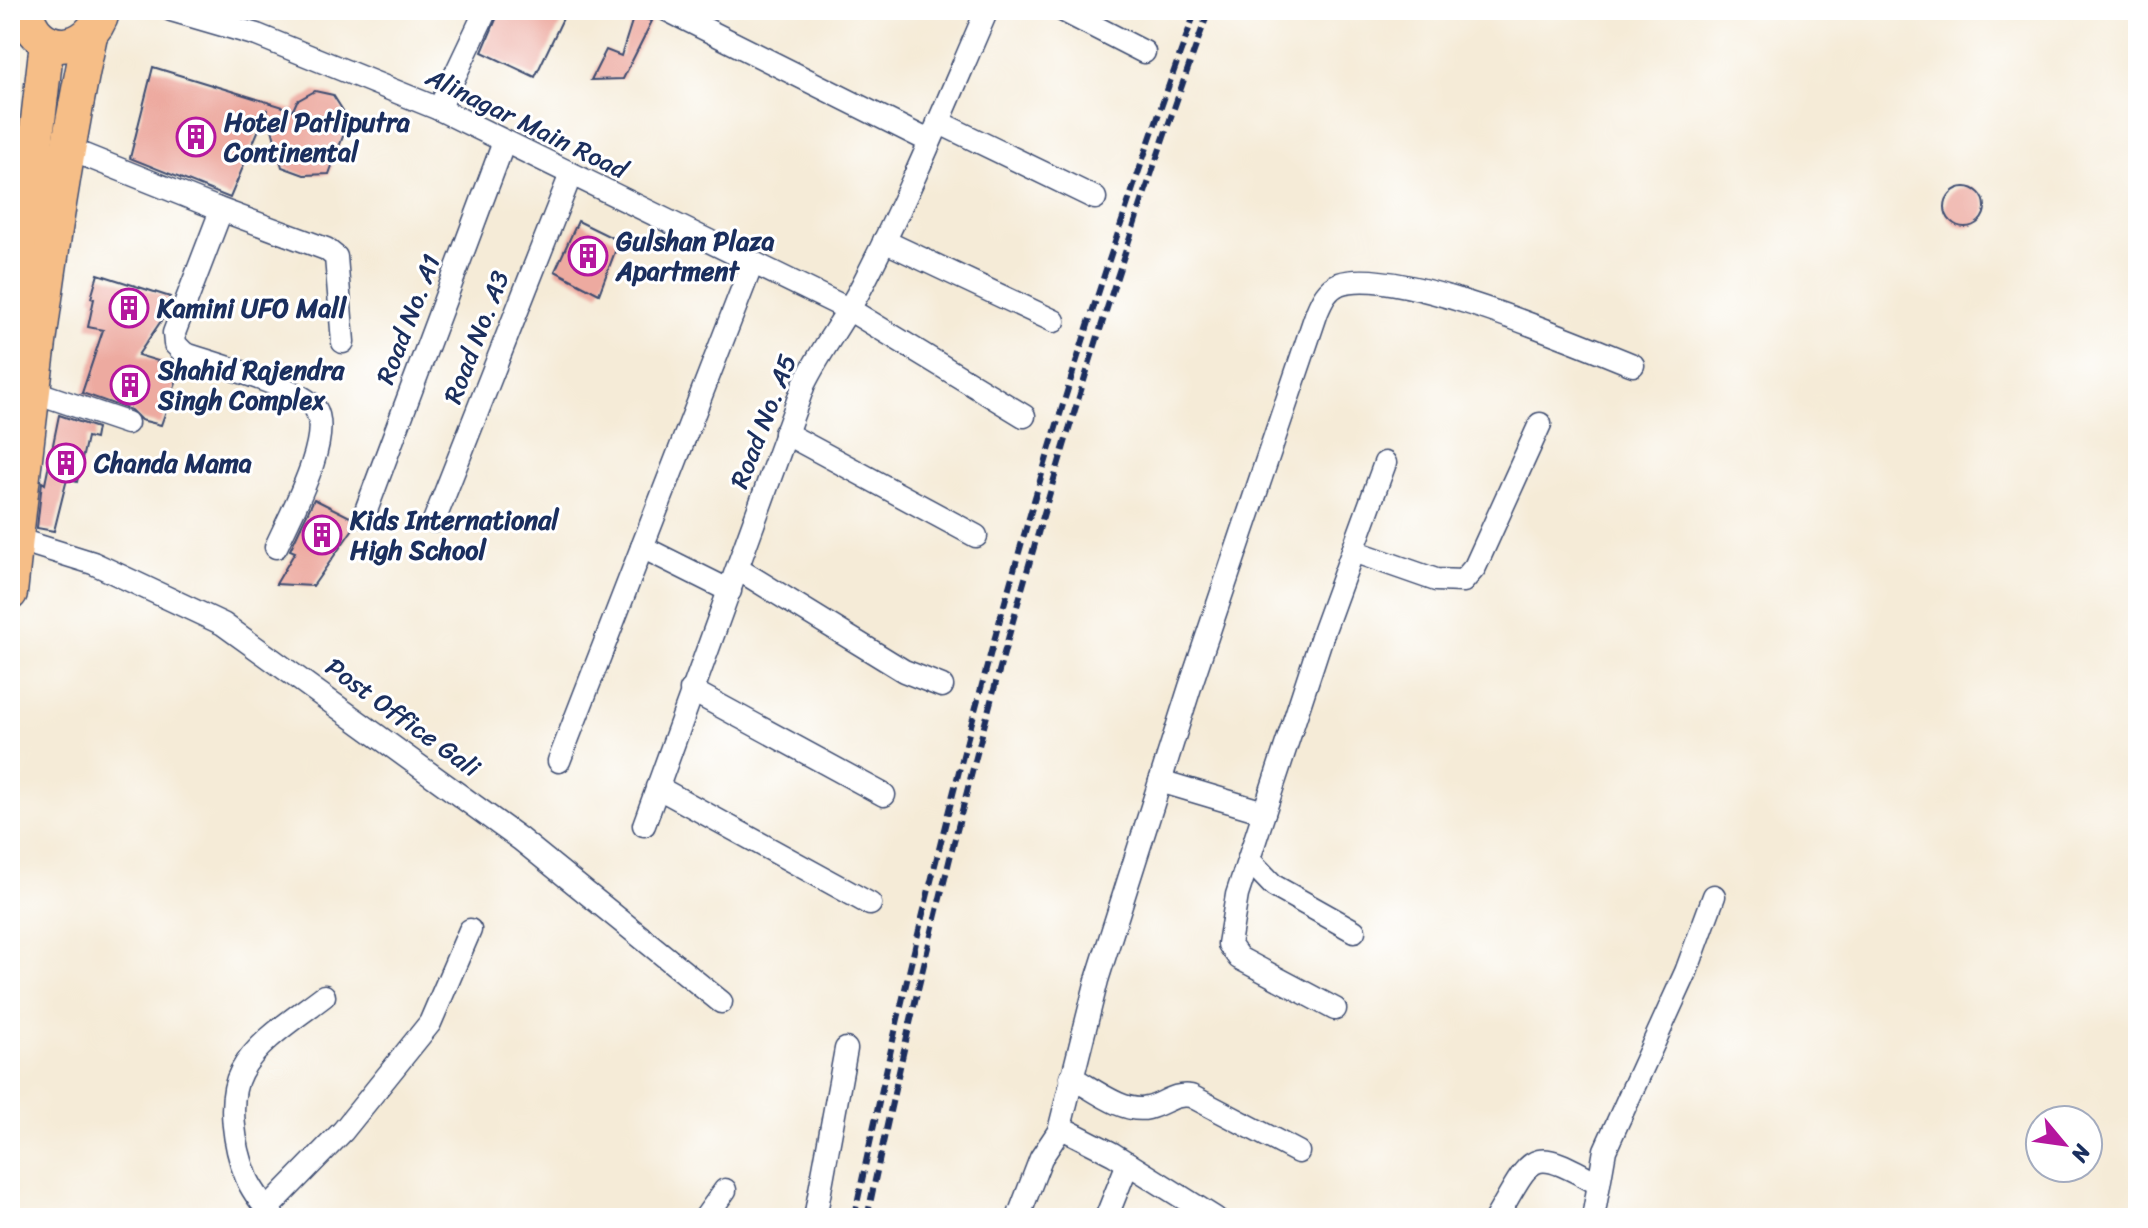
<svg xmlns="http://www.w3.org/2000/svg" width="2148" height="1228" font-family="Sriracha,sans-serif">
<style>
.building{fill:#edaaa0}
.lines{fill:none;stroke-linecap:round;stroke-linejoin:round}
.minor-casing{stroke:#3c4b70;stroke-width:25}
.highway-casing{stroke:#3c4b70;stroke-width:37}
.minor{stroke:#fff;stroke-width:22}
.highway{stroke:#f6be87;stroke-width:34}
.rail{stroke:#1b2f5e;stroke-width:6;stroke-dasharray:12 6;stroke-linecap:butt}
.labels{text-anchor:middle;stroke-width:6;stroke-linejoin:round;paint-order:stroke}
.poi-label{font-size:26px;font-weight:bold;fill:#1b2f5e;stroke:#fff;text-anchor:start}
.street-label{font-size:26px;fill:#1b2f5e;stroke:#fff}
</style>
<rect width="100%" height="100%" fill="#fff"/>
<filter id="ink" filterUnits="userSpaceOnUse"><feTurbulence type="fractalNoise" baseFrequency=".0125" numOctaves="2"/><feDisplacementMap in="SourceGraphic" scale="16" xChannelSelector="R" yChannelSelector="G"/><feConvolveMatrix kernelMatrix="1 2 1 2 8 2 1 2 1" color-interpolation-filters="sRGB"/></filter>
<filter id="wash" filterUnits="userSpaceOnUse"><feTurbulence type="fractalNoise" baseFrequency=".006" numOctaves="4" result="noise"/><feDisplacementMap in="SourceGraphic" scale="32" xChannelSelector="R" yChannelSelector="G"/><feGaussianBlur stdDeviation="1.8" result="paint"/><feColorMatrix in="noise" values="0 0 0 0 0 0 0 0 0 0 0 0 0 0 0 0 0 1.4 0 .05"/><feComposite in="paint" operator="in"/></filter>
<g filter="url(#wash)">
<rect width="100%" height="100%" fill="#f5ebd7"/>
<g id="blocks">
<g class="building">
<polygon points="500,10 567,10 535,77 482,52"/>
<polygon points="634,15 652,21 623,79 591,80 606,50 621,56"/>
<polygon points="153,67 293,110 297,101 315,91 333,95 349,120 329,174 304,175 282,167 267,110 230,198 130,158"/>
<circle cx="1965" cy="207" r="20"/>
<polygon points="578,221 619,241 599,294 555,271"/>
<polygon points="98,274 170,297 163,318 138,355 181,368 161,425 141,420 131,410 82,393 103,330 88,327 94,299 91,298"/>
<polygon points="59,415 97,428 95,439 87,437 77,482 67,479 54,531 37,528 42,482 45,484"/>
<polygon points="314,499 350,517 355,526 313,586 276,584 295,552 290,550"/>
</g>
</g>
</g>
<g filter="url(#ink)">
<use href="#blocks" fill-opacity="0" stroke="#3c4b70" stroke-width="2"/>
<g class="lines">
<defs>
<g id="minor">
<polyline points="171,10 257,35 439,109 850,310 1024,416"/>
<polyline points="667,10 929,141"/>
<polyline points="1062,10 1144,52"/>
<polyline points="439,109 486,10"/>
<polyline points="938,122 1095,198"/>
<path d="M69 149 216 208 219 216 174 333 175 344 185 354C210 362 304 389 315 408 334 438 289 517 276 547"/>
<polyline points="216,208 326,249 336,257 343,342"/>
<polyline points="884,241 1054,321"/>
<polyline points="32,391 127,423"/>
<polyline points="785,433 976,536"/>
<polyline points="364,516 504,142"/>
<polyline points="434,521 571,174"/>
<polyline points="16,539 93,563 223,624 520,839 721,1002"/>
<polyline points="642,547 730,591"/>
<polyline points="1353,551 1436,580 1463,581 1475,567 1540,424"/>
<polyline points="738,569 904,671 942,686"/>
<polyline points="691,690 884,795"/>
<polyline points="559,761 752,264"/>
<polyline points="1160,781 1264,812"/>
<polyline points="657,787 870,904"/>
<path d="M644 825 804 384C821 349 845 319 863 284 909 195 947 102 987 10"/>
<polyline points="1249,860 1274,886 1354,931"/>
<polyline points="1335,1009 1239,958 1229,944 1237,895 1324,630 1385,463"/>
<path d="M1071 1077C1092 1088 1123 1114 1148 1108 1165 1104 1173 1093 1191 1096L1298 1152"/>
<path d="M1059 1131 1097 980 1190 687 1317 312C1322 300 1327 289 1339 284 1395 264 1575 342 1633 365"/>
<polyline points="267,1209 343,1131 430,1023 470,930"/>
<path d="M274 1218C264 1205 252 1192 246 1176 235 1148 226 1100 241 1072 257 1041 297 1017 324 996"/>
<polyline points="705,1218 725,1190"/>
<polyline points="815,1218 846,1049"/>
<polyline points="1018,1218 1041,1158 1059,1131 1066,1130 1113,1154 1215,1218"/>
<polyline points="1106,1218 1128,1163"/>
<path d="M1496 1218C1534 1154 1529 1145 1597 1183"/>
<polyline points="1593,1218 1605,1150 1686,972 1714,896"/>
</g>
<g id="highway">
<path d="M26 10C34 58 91 55 103 10"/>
<polyline points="10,366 47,42"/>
<path d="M10 593C30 406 51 220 90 35"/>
</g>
</defs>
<use href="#minor" class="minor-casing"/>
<use href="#highway" class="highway-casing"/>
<use href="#minor" class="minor"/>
<use href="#highway" class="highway"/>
<g class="rail">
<path d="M854 1218C940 809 1052 402 1196 10"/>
<path d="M867 1218C953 809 1066 403 1209 10"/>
</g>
</g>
</g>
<defs>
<symbol id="building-ring" viewBox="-11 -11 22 22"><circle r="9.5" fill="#fff" stroke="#b5179e" stroke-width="1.5"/><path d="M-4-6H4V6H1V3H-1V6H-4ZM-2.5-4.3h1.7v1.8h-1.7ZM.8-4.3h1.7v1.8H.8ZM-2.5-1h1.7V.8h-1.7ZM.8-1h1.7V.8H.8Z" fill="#b5179e"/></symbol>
</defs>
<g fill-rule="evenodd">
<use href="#building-ring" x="174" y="115" width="44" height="44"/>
<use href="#building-ring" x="566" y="234" width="44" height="44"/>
<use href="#building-ring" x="107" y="286" width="44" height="44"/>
<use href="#building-ring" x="108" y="363" width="44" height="44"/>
<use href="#building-ring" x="44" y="441" width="44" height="44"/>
<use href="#building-ring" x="300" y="513" width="44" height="44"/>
</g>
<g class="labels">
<g class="poi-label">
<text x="224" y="131">Hotel Patliputra<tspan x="224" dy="30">Continental</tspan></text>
<text x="616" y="250">Gulshan Plaza<tspan x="616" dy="30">Apartment</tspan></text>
<text x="157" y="317">Kamini UFO Mall</text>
<text x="158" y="379">Shahid Rajendra<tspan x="158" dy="30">Singh Complex</tspan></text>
<text x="94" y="472">Chanda Mama</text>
<text x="350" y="529">Kids International<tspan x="350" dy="30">High School</tspan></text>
</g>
<g class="street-label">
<text transform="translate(527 123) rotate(26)" y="9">Alinagar Main Road</text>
<text transform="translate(408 319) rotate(-69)" y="9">Road No. A1</text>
<text transform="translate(476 337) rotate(-69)" y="9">Road No. A3</text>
<text transform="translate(763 421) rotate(-69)" y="9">Road No. A5</text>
<text transform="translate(403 717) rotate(36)" y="9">Post Office Gali</text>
</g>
</g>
<rect width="2148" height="1228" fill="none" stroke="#fff" stroke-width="40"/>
<g transform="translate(2064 1144) rotate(119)"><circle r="38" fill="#ffffff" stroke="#a4acbf" stroke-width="2"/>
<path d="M0-6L14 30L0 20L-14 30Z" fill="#b5179e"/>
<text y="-12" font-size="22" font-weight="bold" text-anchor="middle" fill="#1b2f5e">N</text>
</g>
</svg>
